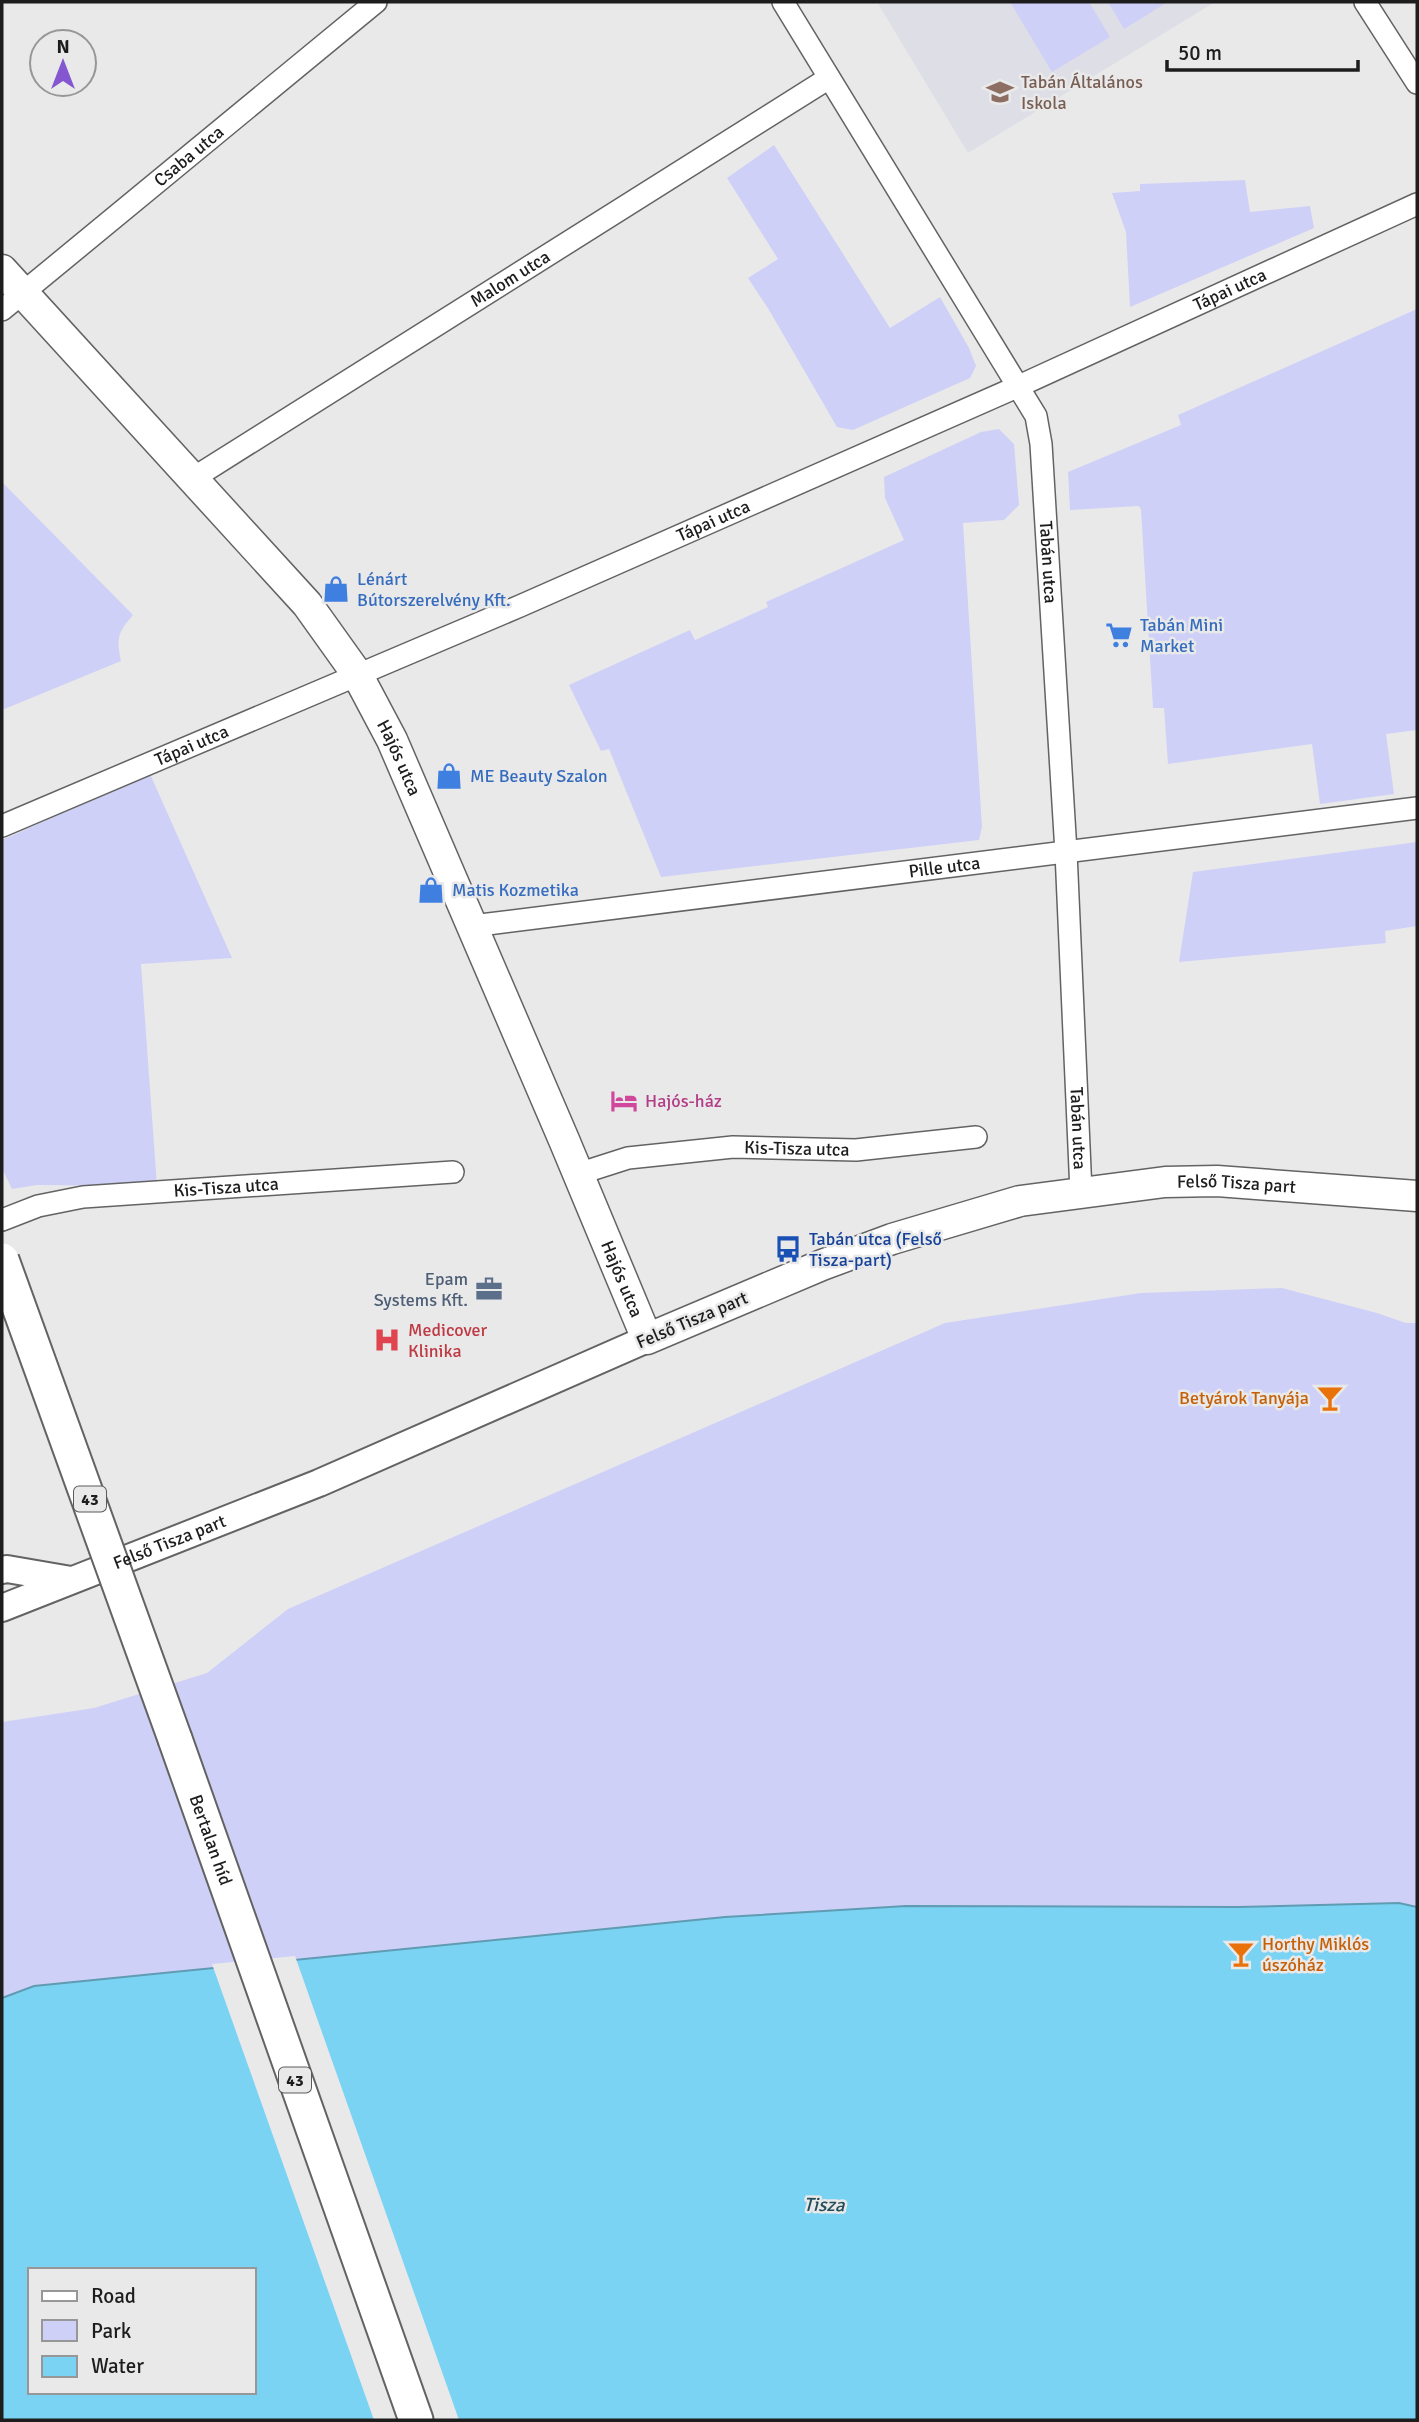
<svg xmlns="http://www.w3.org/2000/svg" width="1419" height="2422" font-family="Signika,sans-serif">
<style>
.built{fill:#dedee7}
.green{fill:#cfd0f7}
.water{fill:#7bd3f3;stroke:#5f9cb3;stroke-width:2;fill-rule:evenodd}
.pier{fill:#e9e9ea}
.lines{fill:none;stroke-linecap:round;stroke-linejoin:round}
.minor-casing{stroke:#636364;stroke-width:24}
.tertiary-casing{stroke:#636364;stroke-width:30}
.secondary-casing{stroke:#636364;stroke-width:33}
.primary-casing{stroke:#636364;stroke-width:37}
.minor{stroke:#fff;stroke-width:21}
.tertiary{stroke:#fff;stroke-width:26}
.secondary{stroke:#fff;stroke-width:30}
.primary{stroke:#fff;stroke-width:33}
.primary-bridge-casing{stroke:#636364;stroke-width:37;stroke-linecap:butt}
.primary-bridge{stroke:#fff;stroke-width:33}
.labels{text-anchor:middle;stroke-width:5;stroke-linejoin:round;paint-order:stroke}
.shield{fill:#e9e9ea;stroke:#5a5a5b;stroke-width:2}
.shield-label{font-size:16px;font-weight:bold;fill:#1d1d1e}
.education-label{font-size:18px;fill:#785e54;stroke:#e9e9ea;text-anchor:start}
.street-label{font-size:18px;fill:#1d1d1e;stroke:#e9e9ea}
.shop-label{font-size:18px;fill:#366cbe;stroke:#e9e9ea;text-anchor:start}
.hotel-label{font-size:18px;fill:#b23c85;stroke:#e9e9ea;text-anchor:start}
.transit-label{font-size:18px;fill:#164399;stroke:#e9e9ea;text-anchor:start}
.service-label{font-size:18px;fill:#4e5e75;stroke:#e9e9ea;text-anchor:end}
.health-label{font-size:18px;fill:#be3a42;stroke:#e9e9ea;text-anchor:start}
.food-label{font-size:18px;fill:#c56008;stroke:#e9e9ea;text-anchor:end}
.water-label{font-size:19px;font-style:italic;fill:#254c5a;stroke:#e9e9ea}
</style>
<rect width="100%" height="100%" fill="#e9e9ea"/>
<polygon class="built" points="877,2 1215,2 968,153"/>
<g class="green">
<polygon points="1010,2 1089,2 1110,37 1052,72"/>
<polygon points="1108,2 1168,2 1124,29"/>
<polygon points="774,145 890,328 940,297 969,348 976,366 970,378 853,430 837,427 769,310 748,278 778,259 727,178"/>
<polygon points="1245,180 1250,212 1310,206 1314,228 1130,307 1126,232 1112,193 1140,191 1140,184"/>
<polygon points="1417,309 1417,730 1386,734 1394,794 1320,804 1312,744 1168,764 1164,708 1153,708 1141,510 1139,506 1070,510 1068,472 1181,425 1178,415"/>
<polygon points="999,429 1014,444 1019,505 1004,520 963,523 982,827 979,840 661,877 609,749 601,751 569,685 690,630 695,640 768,607 766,602 904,540 885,498 884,477 981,432"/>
<path d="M2 482 133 615C118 632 116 638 121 661L2 710Z"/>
<polygon points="150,774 232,958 141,964 157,1186 37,1185 12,1189 2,1168 2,840"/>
<polygon points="1417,842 1417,926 1385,931 1386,943 1179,962 1193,872"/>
<polygon points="1282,1288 1377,1313 1406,1323 1417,1323 1417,1907 1399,1903 1237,1907 906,1906 725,1917 34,1986 2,1998 2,1722 94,1708 207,1673 288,1609 945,1323 1141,1293"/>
</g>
<path class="water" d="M1399 1903 1417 1907V2420H2V1998L34 1986 725 1917 906 1906 1237 1907ZM30 2270H254V2392H30Z"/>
<polygon class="pier" points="295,1956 459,2420 374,2420 212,1964"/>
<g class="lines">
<defs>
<g id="minor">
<path id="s1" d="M783 2 1036 416 1041 444 1066 852 1081 1192"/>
<polyline points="1365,2 1417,83"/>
<path id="s2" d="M2 310 376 2"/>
<path id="s3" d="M192 479 829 78"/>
<path id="s4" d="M2 826 520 606 1019 386 1417 204"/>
<path id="s5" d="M472 926 1417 808"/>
<path id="s6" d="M578 1174 628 1158 733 1147 856 1150 976 1137"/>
<path id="s7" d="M2 1220 38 1206 83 1197 453 1172"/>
</g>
<g id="tertiary">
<polyline points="2,1570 7,1569 71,1580"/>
<path id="s8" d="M2 1608 319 1483 647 1339"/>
</g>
<g id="secondary">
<path id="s9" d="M2 270 307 604 357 674 392 740 564 1140 647 1339 822 1265 892 1239 1020 1201 1165 1182 1217 1181 1417 1196"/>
</g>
<g id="primary">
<path id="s10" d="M175 1739 416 2420"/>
</g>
</defs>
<use href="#minor" class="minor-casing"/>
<use href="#tertiary" class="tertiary-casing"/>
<use href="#secondary" class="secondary-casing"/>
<use href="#primary" class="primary-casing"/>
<use href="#minor" class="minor"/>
<use href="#tertiary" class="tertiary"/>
<use href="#secondary" class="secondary"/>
<use href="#primary" class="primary"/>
<defs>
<polyline id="primary-bridge" points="2,1260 175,1739"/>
</defs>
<use href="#primary-bridge" class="primary-bridge-casing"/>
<use href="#primary-bridge" class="primary-bridge"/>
</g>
<defs>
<symbol id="school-bare" viewBox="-9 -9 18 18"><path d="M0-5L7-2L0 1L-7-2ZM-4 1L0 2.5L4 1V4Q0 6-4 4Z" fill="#8d6e63" stroke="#e9e9ea" stroke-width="2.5" paint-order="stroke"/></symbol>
<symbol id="shop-bare" viewBox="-9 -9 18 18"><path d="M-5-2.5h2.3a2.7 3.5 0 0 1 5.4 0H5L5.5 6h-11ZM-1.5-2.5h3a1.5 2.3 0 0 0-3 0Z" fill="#3f7fe0" stroke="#e9e9ea" stroke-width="2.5" paint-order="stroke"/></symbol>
<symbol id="supermarket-bare" viewBox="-9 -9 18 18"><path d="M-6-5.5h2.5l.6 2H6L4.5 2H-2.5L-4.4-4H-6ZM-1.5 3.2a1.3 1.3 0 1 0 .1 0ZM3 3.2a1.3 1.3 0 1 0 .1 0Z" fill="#3f7fe0" stroke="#e9e9ea" stroke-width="2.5" paint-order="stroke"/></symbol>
<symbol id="hotel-bare" viewBox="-9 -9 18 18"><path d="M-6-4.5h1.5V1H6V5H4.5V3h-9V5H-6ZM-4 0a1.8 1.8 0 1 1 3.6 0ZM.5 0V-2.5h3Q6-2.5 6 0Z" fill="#d1479c" stroke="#e9e9ea" stroke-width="2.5" paint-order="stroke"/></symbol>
<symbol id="bus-bare" viewBox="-9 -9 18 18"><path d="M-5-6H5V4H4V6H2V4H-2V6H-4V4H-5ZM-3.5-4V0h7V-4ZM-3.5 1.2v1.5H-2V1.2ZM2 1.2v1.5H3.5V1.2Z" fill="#1a4fb4" stroke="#e9e9ea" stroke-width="2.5" paint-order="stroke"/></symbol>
<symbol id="office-bare" viewBox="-9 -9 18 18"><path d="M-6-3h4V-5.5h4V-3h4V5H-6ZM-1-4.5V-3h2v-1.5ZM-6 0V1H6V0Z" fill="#5c6f8a" stroke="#e9e9ea" stroke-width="2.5" paint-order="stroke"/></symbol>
<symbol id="hospital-bare" viewBox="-9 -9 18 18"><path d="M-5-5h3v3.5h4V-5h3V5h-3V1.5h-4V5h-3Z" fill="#e0444e" stroke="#e9e9ea" stroke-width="2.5" paint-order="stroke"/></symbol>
<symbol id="bar-bare" viewBox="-9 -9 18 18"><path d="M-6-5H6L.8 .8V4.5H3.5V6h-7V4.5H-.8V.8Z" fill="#e8710a" stroke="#e9e9ea" stroke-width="2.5" paint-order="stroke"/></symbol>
</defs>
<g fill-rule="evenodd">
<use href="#school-bare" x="981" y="73" width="38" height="38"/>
<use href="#shop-bare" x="317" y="570" width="38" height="38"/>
<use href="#supermarket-bare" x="1100" y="616" width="38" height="38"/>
<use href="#shop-bare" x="430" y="757" width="38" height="38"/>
<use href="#shop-bare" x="412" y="871" width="38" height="38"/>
<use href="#hotel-bare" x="605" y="1082" width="38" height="38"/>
<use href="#bus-bare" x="769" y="1230" width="38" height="38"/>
<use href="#office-bare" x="470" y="1270" width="38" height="38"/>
<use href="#hospital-bare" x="368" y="1321" width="38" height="38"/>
<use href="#bar-bare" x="1311" y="1379" width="38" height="38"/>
<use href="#bar-bare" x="1222" y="1935" width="38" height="38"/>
</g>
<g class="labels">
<g class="shield">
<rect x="74" y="1486.5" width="32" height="25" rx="5"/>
<rect x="279" y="2067.5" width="32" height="25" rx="5"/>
</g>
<g class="shield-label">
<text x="90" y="1505">43</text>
<text x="295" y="2086">43</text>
</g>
<g class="education-label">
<text x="1021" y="88">Tabán Általános<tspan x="1021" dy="21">Iskola</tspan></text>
</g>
<g class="street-label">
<text dy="6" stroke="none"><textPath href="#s2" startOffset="242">Csaba utca</textPath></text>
<text dy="6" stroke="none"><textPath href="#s3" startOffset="376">Malom utca</textPath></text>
<text dy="6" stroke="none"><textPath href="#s4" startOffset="1340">Tápai utca</textPath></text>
<text dy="6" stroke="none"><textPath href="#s4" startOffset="774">Tápai utca</textPath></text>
<text dy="6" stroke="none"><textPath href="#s1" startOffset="632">Tabán utca</textPath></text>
<text dy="6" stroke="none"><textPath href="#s4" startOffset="206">Tápai utca</textPath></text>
<text dy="6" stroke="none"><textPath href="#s9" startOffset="632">Hajós utca</textPath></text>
<text dy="6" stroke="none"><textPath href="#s5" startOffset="476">Pille utca</textPath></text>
<text dy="6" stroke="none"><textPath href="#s1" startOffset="1199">Tabán utca</textPath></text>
<text dy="6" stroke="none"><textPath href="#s6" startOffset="222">Kis-Tisza utca</textPath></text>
<text dy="6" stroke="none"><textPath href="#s9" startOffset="1880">Felső Tisza part</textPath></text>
<text dy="6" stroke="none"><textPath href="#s7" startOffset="228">Kis-Tisza utca</textPath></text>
<text dy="6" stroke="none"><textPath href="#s9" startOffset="1199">Hajós utca</textPath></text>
<text transform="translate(692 1320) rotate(-23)" y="6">Felső Tisza part</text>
<text dy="6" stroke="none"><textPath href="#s8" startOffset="180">Felső Tisza part</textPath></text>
<text dy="6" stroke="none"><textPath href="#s10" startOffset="107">Bertalan híd</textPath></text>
</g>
<g class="shop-label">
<text x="357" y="585">Lénárt<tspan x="357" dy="21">Bútorszerelvény Kft.</tspan></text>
<text x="1140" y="631">Tabán Mini<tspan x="1140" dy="21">Market</tspan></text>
<text x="470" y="782">ME Beauty Szalon</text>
<text x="452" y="896">Matis Kozmetika</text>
</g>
<g class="hotel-label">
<text x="645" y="1107">Hajós-ház</text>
</g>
<g class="transit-label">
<text x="809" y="1245">Tabán utca (Felső<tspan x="809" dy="21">Tisza-part)</tspan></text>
</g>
<g class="service-label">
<text x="468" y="1285">Epam<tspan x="468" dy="21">Systems Kft.</tspan></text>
</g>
<g class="health-label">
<text x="408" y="1336">Medicover<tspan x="408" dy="21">Klinika</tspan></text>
</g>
<g class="food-label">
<text x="1309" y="1404">Betyárok Tanyája</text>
<text x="1262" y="1950" text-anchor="start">Horthy Miklós<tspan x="1262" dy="21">úszóház</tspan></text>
</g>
<g class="water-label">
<text transform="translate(824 2204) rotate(1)" y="7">Tisza</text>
</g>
</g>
<rect width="1419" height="2422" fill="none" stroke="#1d1d1e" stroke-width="7"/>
<rect x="28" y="2268" width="228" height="126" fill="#e9e9ea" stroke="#979798" stroke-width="2"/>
<rect x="42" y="2291" width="35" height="10" fill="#ffffff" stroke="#979798" stroke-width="2"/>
<text x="91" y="2303" font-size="21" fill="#1d1d1e">Road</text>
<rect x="42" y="2320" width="35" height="21" fill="#cfd0f7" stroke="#979798" stroke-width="2"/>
<text x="91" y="2338" font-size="21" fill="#1d1d1e">Park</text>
<rect x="42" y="2356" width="35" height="21" fill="#7bd3f3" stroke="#979798" stroke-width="2"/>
<text x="91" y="2373" font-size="21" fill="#1d1d1e">Water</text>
<g transform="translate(63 63)"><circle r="33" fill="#e9e9ea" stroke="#979798" stroke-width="2"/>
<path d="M0-5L12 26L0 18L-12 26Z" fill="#8456cf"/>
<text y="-10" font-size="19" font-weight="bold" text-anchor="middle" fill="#1d1d1e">N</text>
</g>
<path d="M1167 60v10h191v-10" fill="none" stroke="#1d1d1e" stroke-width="3.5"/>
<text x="1178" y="60" font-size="21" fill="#1d1d1e" stroke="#e9e9ea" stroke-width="5" paint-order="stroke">50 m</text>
</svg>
